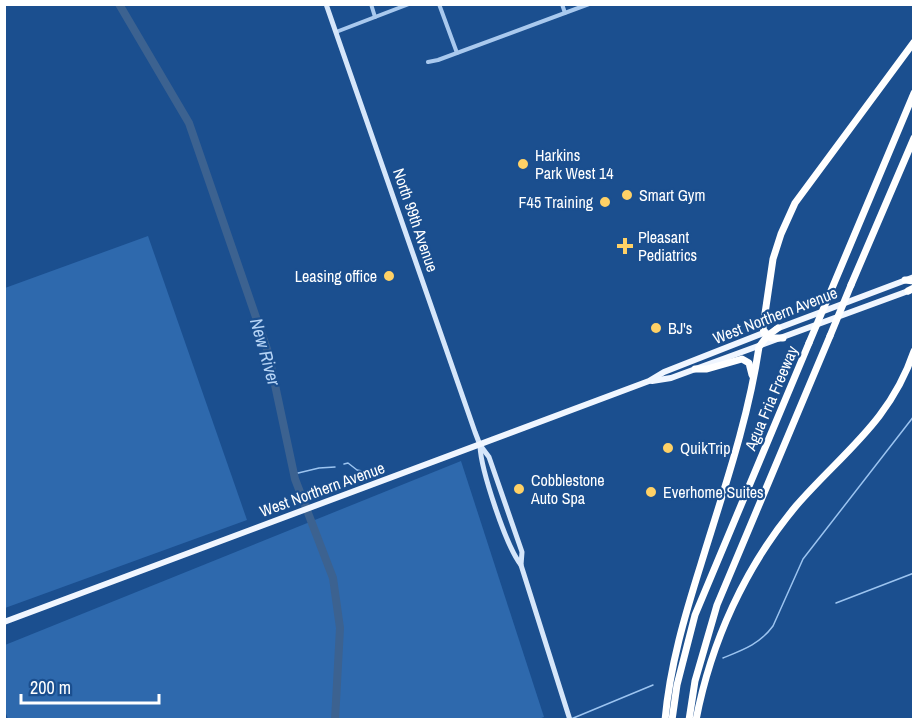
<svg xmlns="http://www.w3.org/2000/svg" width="918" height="724" font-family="'Archivo Narrow',sans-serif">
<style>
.green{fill:#2e69ad}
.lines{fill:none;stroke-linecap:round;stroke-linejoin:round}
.stream{stroke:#9cc4f0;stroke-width:1.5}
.river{stroke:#3c6290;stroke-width:8}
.street{stroke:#a9c9ee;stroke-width:4}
.secondary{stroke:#d6e6fa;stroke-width:5}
.primary{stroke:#f0f6ff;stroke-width:6}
.highway{stroke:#fff;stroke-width:7}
.highway-bridge{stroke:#fff;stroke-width:7}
.poi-dot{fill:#ffd166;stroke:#1b4f8f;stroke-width:2}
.labels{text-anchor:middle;stroke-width:4.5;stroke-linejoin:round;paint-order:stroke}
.poi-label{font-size:16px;fill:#fff;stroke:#1b4f8f;text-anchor:start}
.street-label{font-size:16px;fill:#fff;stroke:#1b4f8f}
.water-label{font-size:18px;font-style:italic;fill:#b5d3f5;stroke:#1b4f8f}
</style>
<rect width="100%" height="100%" fill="#1b4f8f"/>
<g class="green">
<polygon points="148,236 247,520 5,608 5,288"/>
<polygon points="461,461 544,717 536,720 8,719 4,708 5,645"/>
</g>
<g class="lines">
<g class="stream">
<polyline points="344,464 348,463 357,470 367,472"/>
<polyline points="294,474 319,468 335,467"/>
<polyline points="836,603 914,573"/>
<path d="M723 658C743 650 760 644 773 626L803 559 914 416"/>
<polyline points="571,719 653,685"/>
</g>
<polyline class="river" points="119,4 189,123 268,352 295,479 333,578 340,628 335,720"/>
<g class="street">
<polyline points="371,4 375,17"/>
<polyline points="439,4 457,53"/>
<polyline points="562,4 565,13"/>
<polyline points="336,32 409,4"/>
<polyline points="428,62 438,60 589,4"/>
</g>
<g class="secondary">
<polyline points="326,4 475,432 480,445 489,457 522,552 521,565"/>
<path d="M480 446C481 470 506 546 521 565L570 720"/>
</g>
<g class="primary">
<polyline points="776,329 914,277"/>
<polyline points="652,381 671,378 911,290"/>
<polyline points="4,622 649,381 664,372 766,332"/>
</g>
<g class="highway">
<polyline points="905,280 914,281"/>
<polyline points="851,285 914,138"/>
<polyline points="908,291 914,288"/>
<polyline points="830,293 914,93"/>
<polyline points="783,338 771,338 764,333 763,327 773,259 781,234 795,203 914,42"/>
<polyline points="695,369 707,369 742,359 749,363 752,375"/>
<path d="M665 720C670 665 685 615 701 564 723 492 748 421 759 347L767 336 778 328"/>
<polyline points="672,720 677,685 695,615 809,343"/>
<polyline points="689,720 695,681 717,605 830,336"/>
<path d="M696 720C711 642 745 567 796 506 842 453 890 422 914 351"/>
</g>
<g class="highway-bridge">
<polyline points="830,336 851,285"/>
<polyline points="809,343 830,293"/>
</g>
</g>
<g class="poi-dot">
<circle cx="523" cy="164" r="6"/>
<circle cx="627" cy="195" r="6"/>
<circle cx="605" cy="202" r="6"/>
<path d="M622 237h6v6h6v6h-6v6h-6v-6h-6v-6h6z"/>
<circle cx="389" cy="276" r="6"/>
<circle cx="656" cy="328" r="6"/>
<circle cx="668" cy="448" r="6"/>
<circle cx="519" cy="489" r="6"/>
<circle cx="651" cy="492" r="6"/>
</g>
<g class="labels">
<g class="poi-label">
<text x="535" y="161">Harkins<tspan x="535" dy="18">Park West 14</tspan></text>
<text x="639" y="201">Smart Gym</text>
<text x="593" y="208" text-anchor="end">F45 Training</text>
<text x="638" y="243">Pleasant<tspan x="638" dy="18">Pediatrics</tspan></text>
<text x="377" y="282" text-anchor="end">Leasing office</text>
<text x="668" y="334">BJ's</text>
<text x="680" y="454">QuikTrip</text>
<text x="531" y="486">Cobblestone<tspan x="531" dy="18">Auto Spa</tspan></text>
<text x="663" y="498">Everhome Suites</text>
</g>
<g class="street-label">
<text transform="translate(416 220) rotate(71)" y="6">North 99th Avenue</text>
<text transform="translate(775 315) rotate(-21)" y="6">West Northern Avenue</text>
<text transform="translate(771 398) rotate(-67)" y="6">Agua Fria Freeway</text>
<text transform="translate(322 489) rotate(-20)" y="6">West Northern Avenue</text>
</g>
<g class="water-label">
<text transform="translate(265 352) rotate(74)" y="6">New River</text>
</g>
</g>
<rect width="918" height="724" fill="none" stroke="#ffffff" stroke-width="12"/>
<path d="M21 694v9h138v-9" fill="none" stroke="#ffffff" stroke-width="3"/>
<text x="30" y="694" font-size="18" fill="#ffffff" stroke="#1b4f8f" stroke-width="4.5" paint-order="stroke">200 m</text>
</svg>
